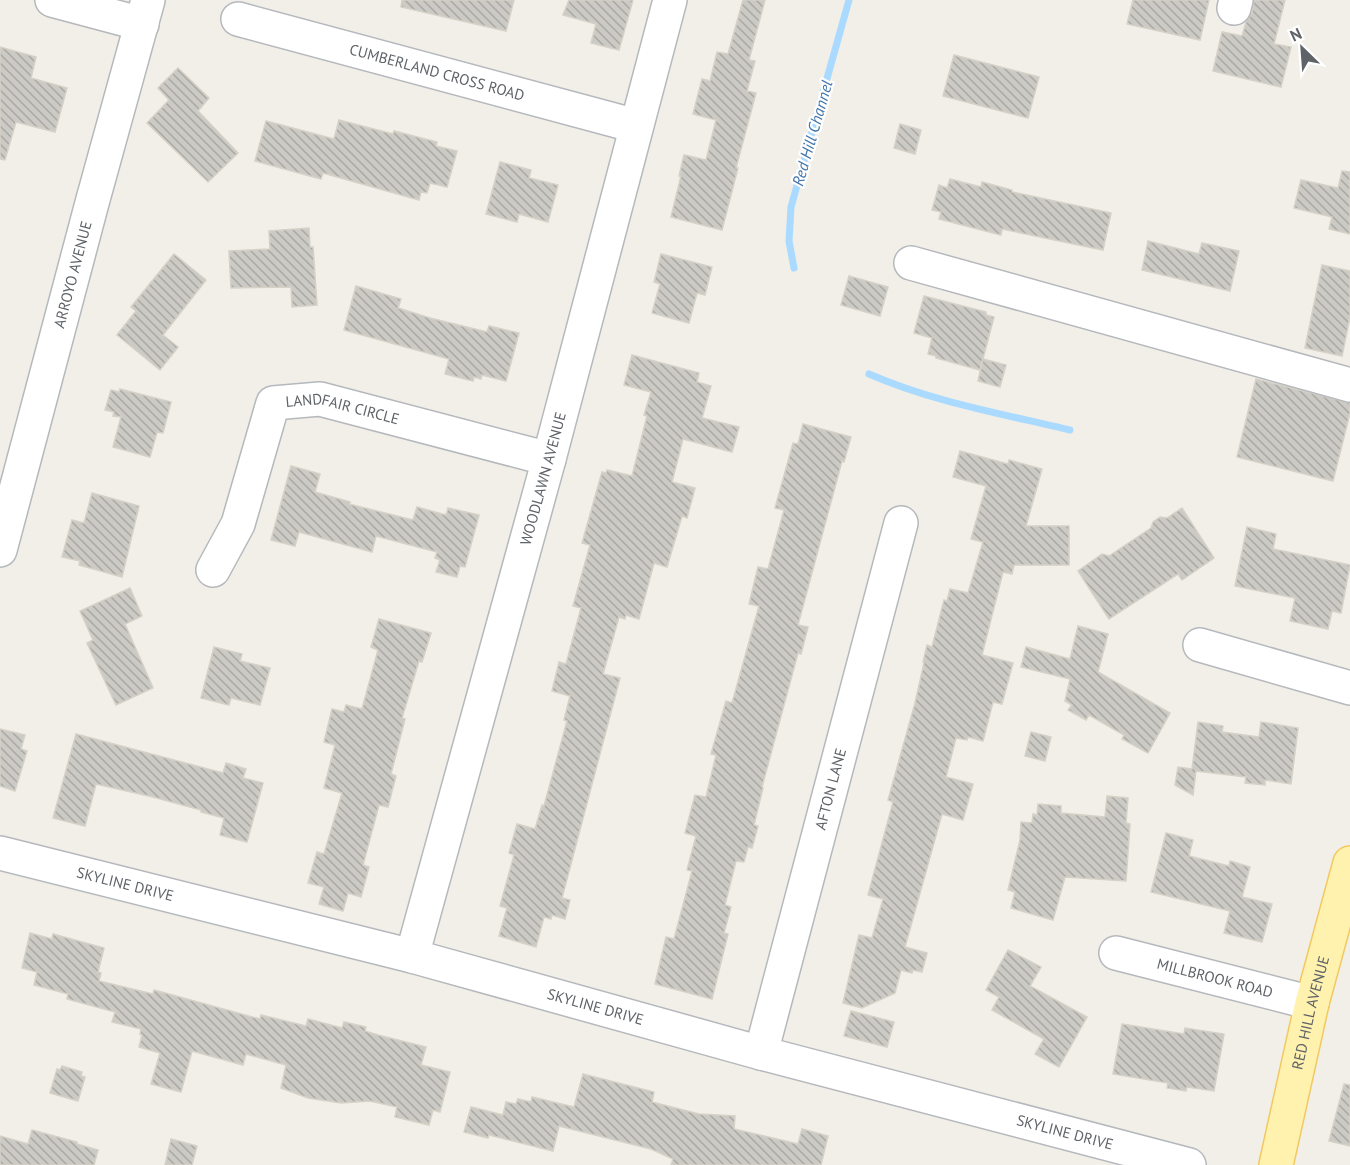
<svg xmlns="http://www.w3.org/2000/svg" width="1350" height="1165" font-family="'PT Sans',sans-serif">
<style>
.lines{fill:none;stroke-linecap:round;stroke-linejoin:round}
.stream{stroke:#aadaff;stroke-width:7}
.building{fill:url(#building-back-hatch);stroke:#d6d1c6;stroke-width:1.5}
.minor-casing{stroke:#b5b8bc;stroke-width:36}
.major-casing{stroke:#f2c960;stroke-width:36}
.minor{stroke:#fff;stroke-width:33}
.major{stroke:#fff2af;stroke-width:33}
.labels{text-anchor:middle;stroke-width:4.5;stroke-linejoin:round;paint-order:stroke}
.street-label{font-size:15px;fill:#5f6368;stroke:#fff}
.water-label{font-size:16px;font-style:italic;fill:#4174aa;stroke:#fff}
</style>
<defs>
<pattern id="building-back-hatch" width="6" height="6" patternUnits="userSpaceOnUse" patternTransform="scale(1.5)"><rect width="6" height="6" fill="#cccac5"/><path d="M-1 5l2 2M0 0l6 6M5-1l2 2" fill="none" stroke="#a9a8a4"/></pattern>
</defs>
<rect width="100%" height="100%" fill="#f1efe8"/>
<g class="lines">
<g class="stream">
<polyline points="794,268 789,241 791,207 849,0"/>
<path d="M869 374C933 402 1003 414 1070 430"/>
</g>
</g>
<g class="building">
<polygon points="402,0 514,0 506,31 401,7"/>
<polygon points="569,0 633,0 619,50 591,43 596,24 563,15"/>
<polygon points="743,0 765,0 749,60 755,61 747,91 756,93 736,168 738,168 722,230 671,217 681,176 679,176 684,155 706,160 716,120 693,114 702,79 710,81 717,52 728,54"/>
<polygon points="1133,0 1209,0 1200,40 1127,24"/>
<polygon points="1254,0 1285,0 1274,44 1291,47 1281,87 1213,71 1222,32 1242,36 1246,22 1252,13"/>
<polygon points="0,47 36,57 31,78 67,88 55,132 16,122 5,160 0,159"/>
<polygon points="954,55 1039,77 1028,118 943,96"/>
<polygon points="178,68 209,98 198,111 238,153 208,182 147,123 169,100 158,88"/>
<polygon points="339,120 393,134 394,131 437,142 436,146 457,151 447,187 430,183 427,193 421,192 419,200 323,173 321,179 255,161 266,121 334,139"/>
<polygon points="900,124 921,130 915,154 894,148"/>
<polygon points="500,162 531,170 529,178 558,185 548,222 519,214 517,222 486,214"/>
<polygon points="1342,171 1350,172 1350,234 1329,229 1332,217 1294,208 1301,180 1338,188"/>
<polygon points="950,179 981,187 982,182 1012,190 1012,192 1111,213 1103,250 1002,229 1001,235 939,219 941,212 932,210 939,185 947,188"/>
<polygon points="309,228 310,247 313,247 317,305 292,307 291,287 231,288 229,251 270,249 269,231"/>
<polygon points="1148,241 1199,254 1202,243 1239,251 1230,291 1142,270"/>
<polygon points="174,254 206,280 163,335 178,347 160,370 117,335 136,311 131,307"/>
<polygon points="661,254 712,267 705,295 697,293 689,323 652,313 660,284 654,282"/>
<polygon points="1322,265 1350,271 1350,317 1342,356 1305,348"/>
<polygon points="849,276 888,287 880,316 841,305"/>
<polygon points="356,286 401,299 398,308 430,318 487,332 489,326 519,333 506,381 482,375 481,379 474,377 473,381 445,374 449,359 344,330"/>
<polygon points="924,296 986,312 986,315 994,317 980,370 936,358 936,356 928,354 932,338 914,333"/>
<polygon points="632,355 699,373 697,382 711,386 702,418 739,427 732,452 683,439 672,482 695,488 687,518 682,516 667,567 654,563 639,619 626,615 625,619 619,617 603,674 620,678 562,898 570,900 565,919 552,915 551,919 544,917 536,947 499,936 507,908 500,906 514,855 509,853 517,824 535,829 542,805 544,806 567,721 564,720 570,696 552,691 559,662 566,664 581,608 573,606 590,545 582,543 602,472 606,473 607,470 632,476 647,416 644,415 651,392 624,385"/>
<polygon points="983,359 1006,365 1000,387 978,381"/>
<polygon points="1256,379 1350,403 1350,413 1333,481 1237,457"/>
<polygon points="120,389 171,402 163,433 157,432 150,457 113,447 121,417 113,416 114,412 105,410 111,390 119,392"/>
<polygon points="803,424 851,437 844,462 842,461 798,625 808,627 801,654 798,653 762,787 763,788 754,825 758,826 752,848 748,847 744,862 736,861 725,905 731,907 724,933 728,934 712,999 655,984 666,937 674,939 692,871 687,870 696,836 685,833 695,795 706,797 716,755 711,754 726,701 732,703 759,606 749,604 758,567 768,569 784,510 775,508 793,443 798,444"/>
<polygon points="960,451 1008,464 1009,460 1042,469 1026,526 1069,526 1069,565 1014,565 1012,574 1003,572 982,655 1013,663 1002,704 993,702 983,741 968,737 967,740 956,738 946,777 973,784 963,820 942,814 905,947 927,953 922,972 913,970 912,973 901,970 895,993 862,1008 843,1003 859,935 872,938 883,899 868,895 893,802 888,800 915,703 924,663 923,662 927,645 932,647 944,600 947,601 950,589 968,593 983,542 971,539 986,486 953,477"/>
<polygon points="291,466 320,474 315,492 350,502 349,504 413,520 417,507 446,515 448,508 479,515 465,567 460,566 457,577 436,572 440,560 435,558 437,552 376,536 372,552 299,532 295,546 271,540"/>
<polygon points="92,493 139,506 122,577 79,565 80,561 62,557 72,520 84,523"/>
<polygon points="1182,508 1214,558 1182,580 1178,574 1109,619 1078,571 1102,554 1109,556 1151,528 1153,522 1160,517 1167,518"/>
<polygon points="1247,527 1276,534 1273,549 1350,565 1341,613 1332,611 1328,629 1290,621 1295,598 1235,586"/>
<polygon points="130,588 142,616 125,624 153,688 116,705 87,643 93,640 80,611"/>
<polygon points="379,619 431,633 422,662 419,661 402,718 405,719 391,774 396,776 388,807 379,805 363,865 369,867 361,897 348,893 343,911 319,904 324,887 308,883 317,852 324,854 342,793 324,788 335,745 324,742 332,709 344,712 346,705 362,709 378,650 371,647"/>
<polygon points="1078,626 1108,634 1098,672 1170,713 1148,753 1122,739 1124,735 1089,715 1086,720 1068,710 1072,705 1065,701 1070,679 1021,667 1026,647 1070,659"/>
<polygon points="214,647 242,654 240,661 270,668 260,705 231,698 229,705 201,698"/>
<polygon points="1198,722 1223,726 1222,732 1259,737 1261,722 1298,728 1291,784 1265,780 1265,785 1245,783 1246,777 1196,771 1193,795 1175,785 1178,767 1192,769"/>
<polygon points="0,729 25,735 21,749 27,751 15,791 0,786"/>
<polygon points="1031,732 1051,737 1045,761 1025,756"/>
<polygon points="76,734 223,773 226,763 246,769 243,778 263,783 247,842 220,835 224,818 201,812 201,810 153,797 96,784 85,826 53,818"/>
<polygon points="1107,796 1128,798 1126,823 1130,824 1126,881 1065,877 1053,920 1011,908 1015,892 1008,890 1020,840 1021,822 1032,823 1033,814 1037,815 1038,804 1061,806 1061,813 1105,817"/>
<polygon points="1166,833 1193,840 1189,856 1229,866 1230,861 1250,867 1242,897 1272,904 1262,942 1224,933 1230,911 1151,892"/>
<polygon points="30,933 52,939 53,934 104,948 98,972 101,973 99,981 153,994 154,990 260,1019 261,1015 306,1026 308,1019 342,1028 344,1022 366,1027 365,1031 378,1035 426,1047 421,1065 450,1072 440,1112 433,1110 429,1125 395,1117 397,1107 370,1101 341,1103 308,1098 281,1088 286,1065 246,1054 243,1065 192,1051 181,1092 151,1084 160,1053 139,1047 142,1035 140,1034 141,1029 112,1022 115,1012 67,999 68,994 34,985 37,972 22,968"/>
<polygon points="1008,950 1041,967 1030,986 1087,1017 1059,1067 1035,1054 1044,1039 992,1010 999,997 986,990"/>
<polygon points="851,1011 894,1022 887,1047 844,1036"/>
<polygon points="1122,1024 1184,1034 1185,1028 1224,1034 1214,1091 1187,1087 1186,1091 1167,1088 1168,1083 1113,1074"/>
<polygon points="62,1066 82,1072 81,1076 85,1077 78,1101 50,1093 57,1069 60,1070"/>
<polygon points="583,1074 654,1092 652,1102 699,1114 735,1116 734,1129 798,1144 802,1129 828,1136 821,1165 671,1165 673,1159 651,1149 559,1126 553,1151 489,1135 488,1138 464,1132 471,1107 503,1115 506,1102 516,1104 518,1099 531,1102 532,1097 574,1107"/>
<polygon points="1344,1084 1350,1085 1350,1146 1329,1141"/>
<polygon points="32,1130 77,1142 77,1144 98,1150 94,1165 0,1165 0,1136 28,1144"/>
<polygon points="171,1139 197,1146 192,1165 165,1165"/>
</g>
<g class="lines">
<defs>
<g id="minor">
<polyline points="52,0 142,24"/>
<polyline points="1234,8 1236,0"/>
<path id="s1" d="M238 19 636 126"/>
<polyline points="911,263 1350,385"/>
<path id="s2" d="M0 550 92 203 148 0"/>
<path id="s3" d="M213 570 238 524 273 403 320 399 549 459"/>
<polyline points="1200,645 1350,688"/>
<path id="s4" d="M0 853 412 956 761 1053 1189 1165"/>
<path id="s5" d="M1116 953 1312 1003"/>
<path id="s6" d="M412 956 549 459 670 0"/>
<path id="s7" d="M761 1053 901 523"/>
</g>
<g id="major">
<path id="s8" d="M1276 1165 1312 1003 1350 863"/>
</g>
</defs>
<use href="#minor" class="minor-casing"/>
<use href="#major" class="major-casing"/>
<use href="#minor" class="minor"/>
<use href="#major" class="major"/>
</g>
<g class="labels">
<g class="street-label">
<text dy="5" stroke="none"><textPath href="#s1" startOffset="206">CUMBERLAND CROSS ROAD</textPath></text>
<text dy="5" stroke="none"><textPath href="#s2" startOffset="285">ARROYO AVENUE</textPath></text>
<text dy="5" stroke="none"><textPath href="#s3" startOffset="249">LANDFAIR CIRCLE</textPath></text>
<text dy="5" stroke="none"><textPath href="#s6" startOffset="495">WOODLAWN AVENUE</textPath></text>
<text dy="5" stroke="none"><textPath href="#s7" startOffset="273">AFTON LANE</textPath></text>
<text dy="5" stroke="none"><textPath href="#s4" startOffset="129">SKYLINE DRIVE</textPath></text>
<text dy="5" stroke="none"><textPath href="#s5" startOffset="102">MILLBROOK ROAD</textPath></text>
<text dy="5" stroke="none"><textPath href="#s4" startOffset="615">SKYLINE DRIVE</textPath></text>
<text dy="5" stroke="none"><textPath href="#s8" startOffset="156">RED HILL AVENUE</textPath></text>
<text dy="5" stroke="none"><textPath href="#s4" startOffset="1101">SKYLINE DRIVE</textPath></text>
</g>
<g class="water-label">
<text transform="translate(812 133) rotate(-74)" y="6">Red Hill Channel</text>
</g>
</g>
<g transform="translate(1302 48) rotate(335)" stroke="#ffffff" stroke-width="4.5" paint-order="stroke">
<path d="M0-4.5L10 22L0 15L-10 22Z" fill="#5f6368"/>
<text y="-9" font-size="16" font-weight="bold" text-anchor="middle" fill="#5f6368">N</text>
</g>
</svg>
